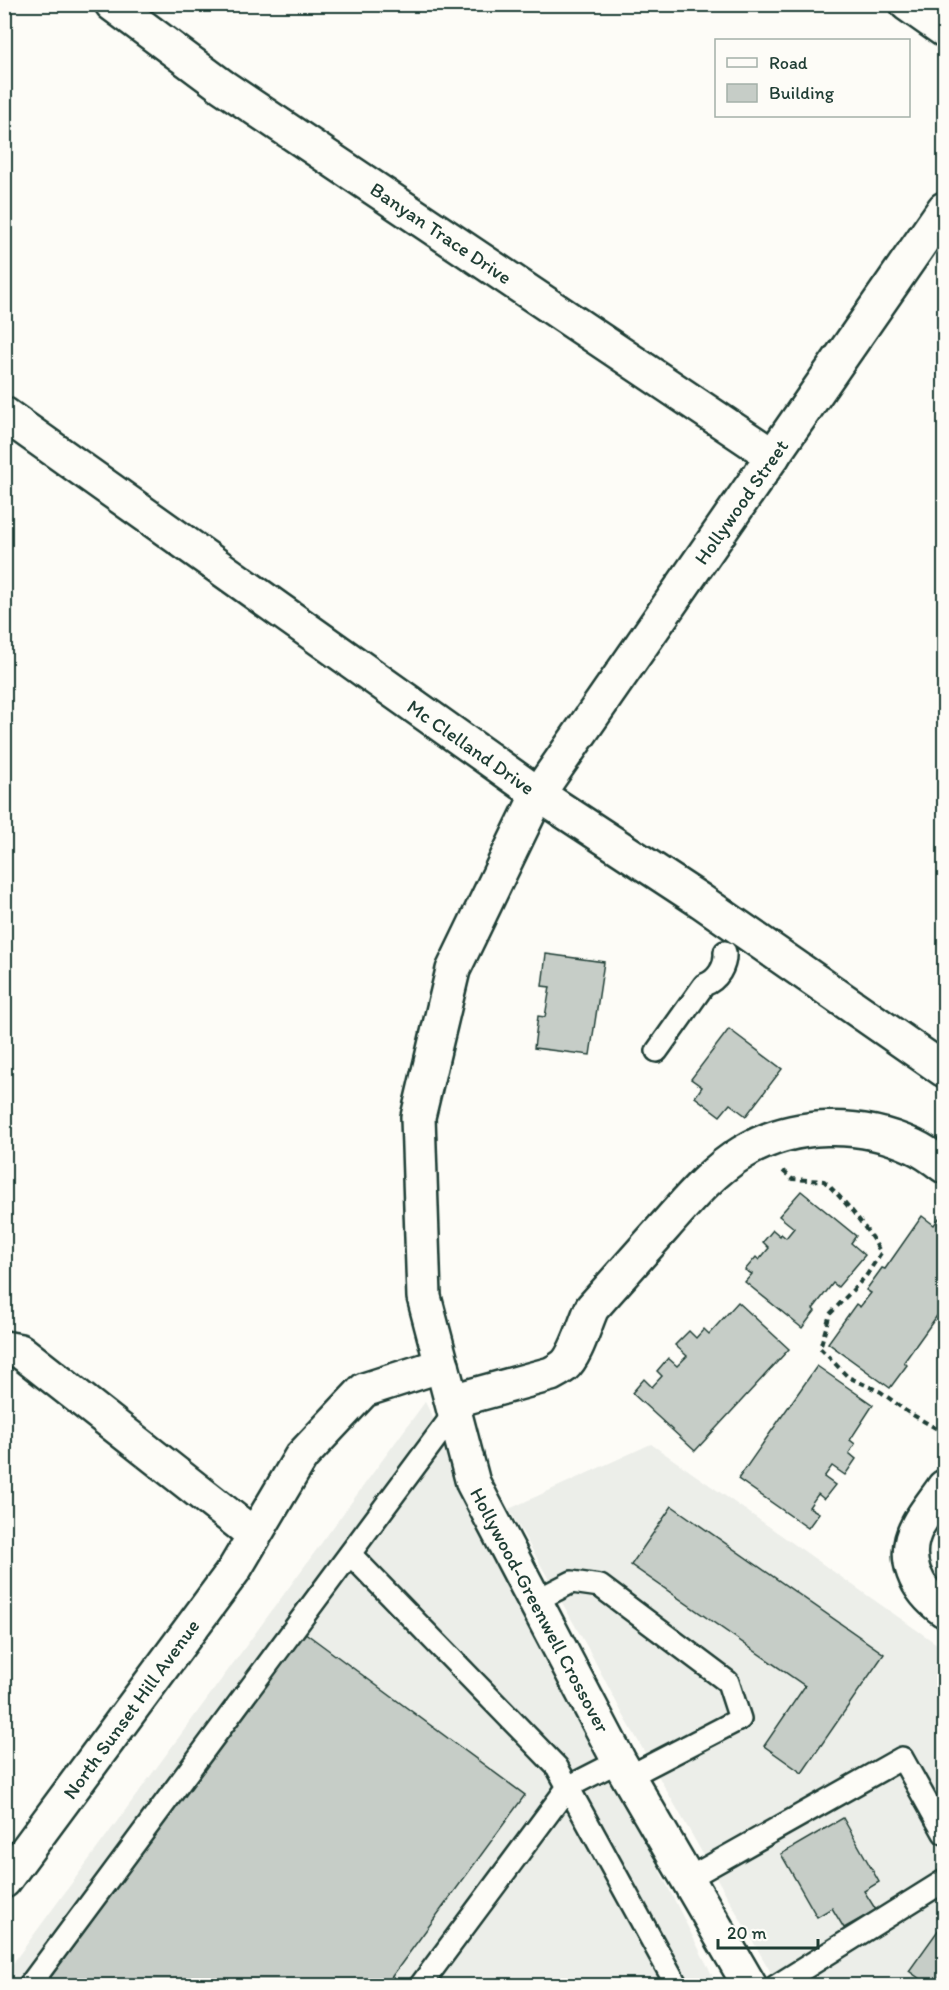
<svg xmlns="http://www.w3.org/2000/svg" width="949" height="1990" font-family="Itim,sans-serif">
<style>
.built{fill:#eceee9}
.building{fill:#c6cdc7;stroke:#1f3d34;stroke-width:1.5}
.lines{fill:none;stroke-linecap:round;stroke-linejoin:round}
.lane-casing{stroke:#1f3d34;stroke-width:26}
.street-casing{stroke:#1f3d34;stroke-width:38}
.secondary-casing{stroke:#1f3d34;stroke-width:38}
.path{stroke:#1f3d34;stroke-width:4;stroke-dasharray:6 4.5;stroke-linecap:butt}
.lane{stroke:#fdfcf7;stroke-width:21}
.street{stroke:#fdfcf7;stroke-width:33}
.secondary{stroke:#fdfcf7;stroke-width:33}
.labels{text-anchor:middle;stroke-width:4.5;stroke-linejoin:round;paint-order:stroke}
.street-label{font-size:20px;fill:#1f3d34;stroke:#fdfcf7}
</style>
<rect width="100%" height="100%" fill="#fdfcf7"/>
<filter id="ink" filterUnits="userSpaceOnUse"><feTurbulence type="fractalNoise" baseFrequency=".0167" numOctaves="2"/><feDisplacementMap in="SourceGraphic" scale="12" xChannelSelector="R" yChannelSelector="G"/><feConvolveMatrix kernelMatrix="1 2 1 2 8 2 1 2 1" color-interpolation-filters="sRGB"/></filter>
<g filter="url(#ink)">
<g class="built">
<polygon points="425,1402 717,1985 5,1986 5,1974"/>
<polygon points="651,1444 944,1649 944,1985 778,1985 621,1711 590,1652 509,1509"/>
</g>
<g class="building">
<polygon points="546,954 604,962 590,1055 534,1048 538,1016 545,1017 550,987 542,986"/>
<polygon points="729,1029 782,1069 746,1116 730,1104 720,1116 695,1097 702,1087 691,1079"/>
<polygon points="801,1191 856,1236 851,1243 865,1255 838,1287 833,1283 813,1309 815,1311 802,1328 745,1282 752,1274 745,1270 756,1257 759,1260 769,1248 763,1242 773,1230 780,1236 781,1234 786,1238 794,1228 779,1216"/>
<polygon points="922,1216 934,1225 939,1218 944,1222 944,1313 943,1315 939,1313 904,1362 907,1365 890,1388 828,1343 856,1304 860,1307 871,1293 866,1290 882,1268 885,1269"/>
<polygon points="738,1302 789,1349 695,1451 632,1393 644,1379 652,1387 662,1376 657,1371 668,1358 677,1366 687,1356 675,1345 689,1331 696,1338 704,1329 709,1334"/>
<polygon points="817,1366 873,1405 850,1440 855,1444 849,1453 856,1459 845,1475 832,1466 824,1477 835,1485 824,1499 818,1494 809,1507 819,1513 808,1528 738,1479"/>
<polygon points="672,1506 884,1654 802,1773 764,1746 805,1686 631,1565"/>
<polygon points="304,1632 525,1795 385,1986 44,1986"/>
<polygon points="843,1818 879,1882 864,1891 876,1910 844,1928 832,1908 817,1917 781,1854"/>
<polygon points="944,1922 944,1986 930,1986 909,1971"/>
</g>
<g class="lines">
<defs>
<g id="lane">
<path d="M657 1051 704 985C718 980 726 966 725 952"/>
<polyline points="350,1554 557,1767 568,1787 619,1761"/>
<polyline points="535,1601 572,1582 600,1586 728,1682 740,1719 628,1777"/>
<polyline points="689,1878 902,1758 944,1833"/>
<polyline points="29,1986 455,1412"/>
<polyline points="420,1986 568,1787 677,1986"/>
<polyline points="776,1986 944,1881"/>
</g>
<g id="street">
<polyline points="112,4 222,86 773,456"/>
<polyline points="907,4 944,30"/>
<polyline points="4,1348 20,1351 254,1535"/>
<path d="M452 1401 551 1374C555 1372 560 1369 564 1366 576 1356 585 1323 592 1308 617 1280 641 1253 665 1226 688 1200 712 1171 742 1153 792 1122 860 1121 913 1146 924 1151 935 1159 944 1166"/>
<path d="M944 1487C936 1499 925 1512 918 1525 900 1558 916 1590 944 1610"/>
<polyline points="4,1881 234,1570 301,1457 364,1390 442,1365"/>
</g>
<g id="secondary">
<polyline points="4,414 538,794 701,901 944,1070"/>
<polyline points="750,1986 619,1761 473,1483 424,1297 418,1117 453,970 538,794 944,209"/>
</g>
</defs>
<use href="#lane" class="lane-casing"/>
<use href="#street" class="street-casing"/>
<use href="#secondary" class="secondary-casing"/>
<path class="path" d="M783 1171 792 1179 824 1181C847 1203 865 1225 881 1253L866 1276 830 1314 820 1348 848 1377 881 1392 906 1411 944 1433"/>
<use href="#lane" class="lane"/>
<use href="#street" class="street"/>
<use href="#secondary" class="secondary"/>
</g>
</g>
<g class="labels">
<g class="street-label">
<text transform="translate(441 233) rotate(34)" y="7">Banyan Trace Drive</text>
<text transform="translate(741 502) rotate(-55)" y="7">Hollywood Street</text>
<text transform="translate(471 747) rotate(35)" y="7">Mc Clelland Drive</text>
<text transform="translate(540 1610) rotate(62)" y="7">Hollywood-Greenwell Crossover</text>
<text transform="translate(131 1709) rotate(-54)" y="7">North Sunset Hill Avenue</text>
</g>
</g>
<rect width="949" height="1990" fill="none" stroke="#fdfcf7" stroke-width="24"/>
<rect x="12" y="12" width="925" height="1966" fill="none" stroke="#1f3d34" stroke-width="2" filter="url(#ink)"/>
<rect x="715" y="39" width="195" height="78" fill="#fdfcf7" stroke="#a4b0a9" stroke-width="1.5"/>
<rect x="727" y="58" width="30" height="9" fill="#fdfcf7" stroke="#a4b0a9" stroke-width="1.5"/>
<text x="769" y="69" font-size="18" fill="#1f3d34">Road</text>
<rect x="727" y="84" width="30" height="18" fill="#c6cdc7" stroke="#a4b0a9" stroke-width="1.5"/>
<text x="769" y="99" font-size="18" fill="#1f3d34">Building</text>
<path d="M718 1939v9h100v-9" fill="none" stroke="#1f3d34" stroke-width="3"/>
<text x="727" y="1939" font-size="18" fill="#1f3d34" stroke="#fdfcf7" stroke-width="4.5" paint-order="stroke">20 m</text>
</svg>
